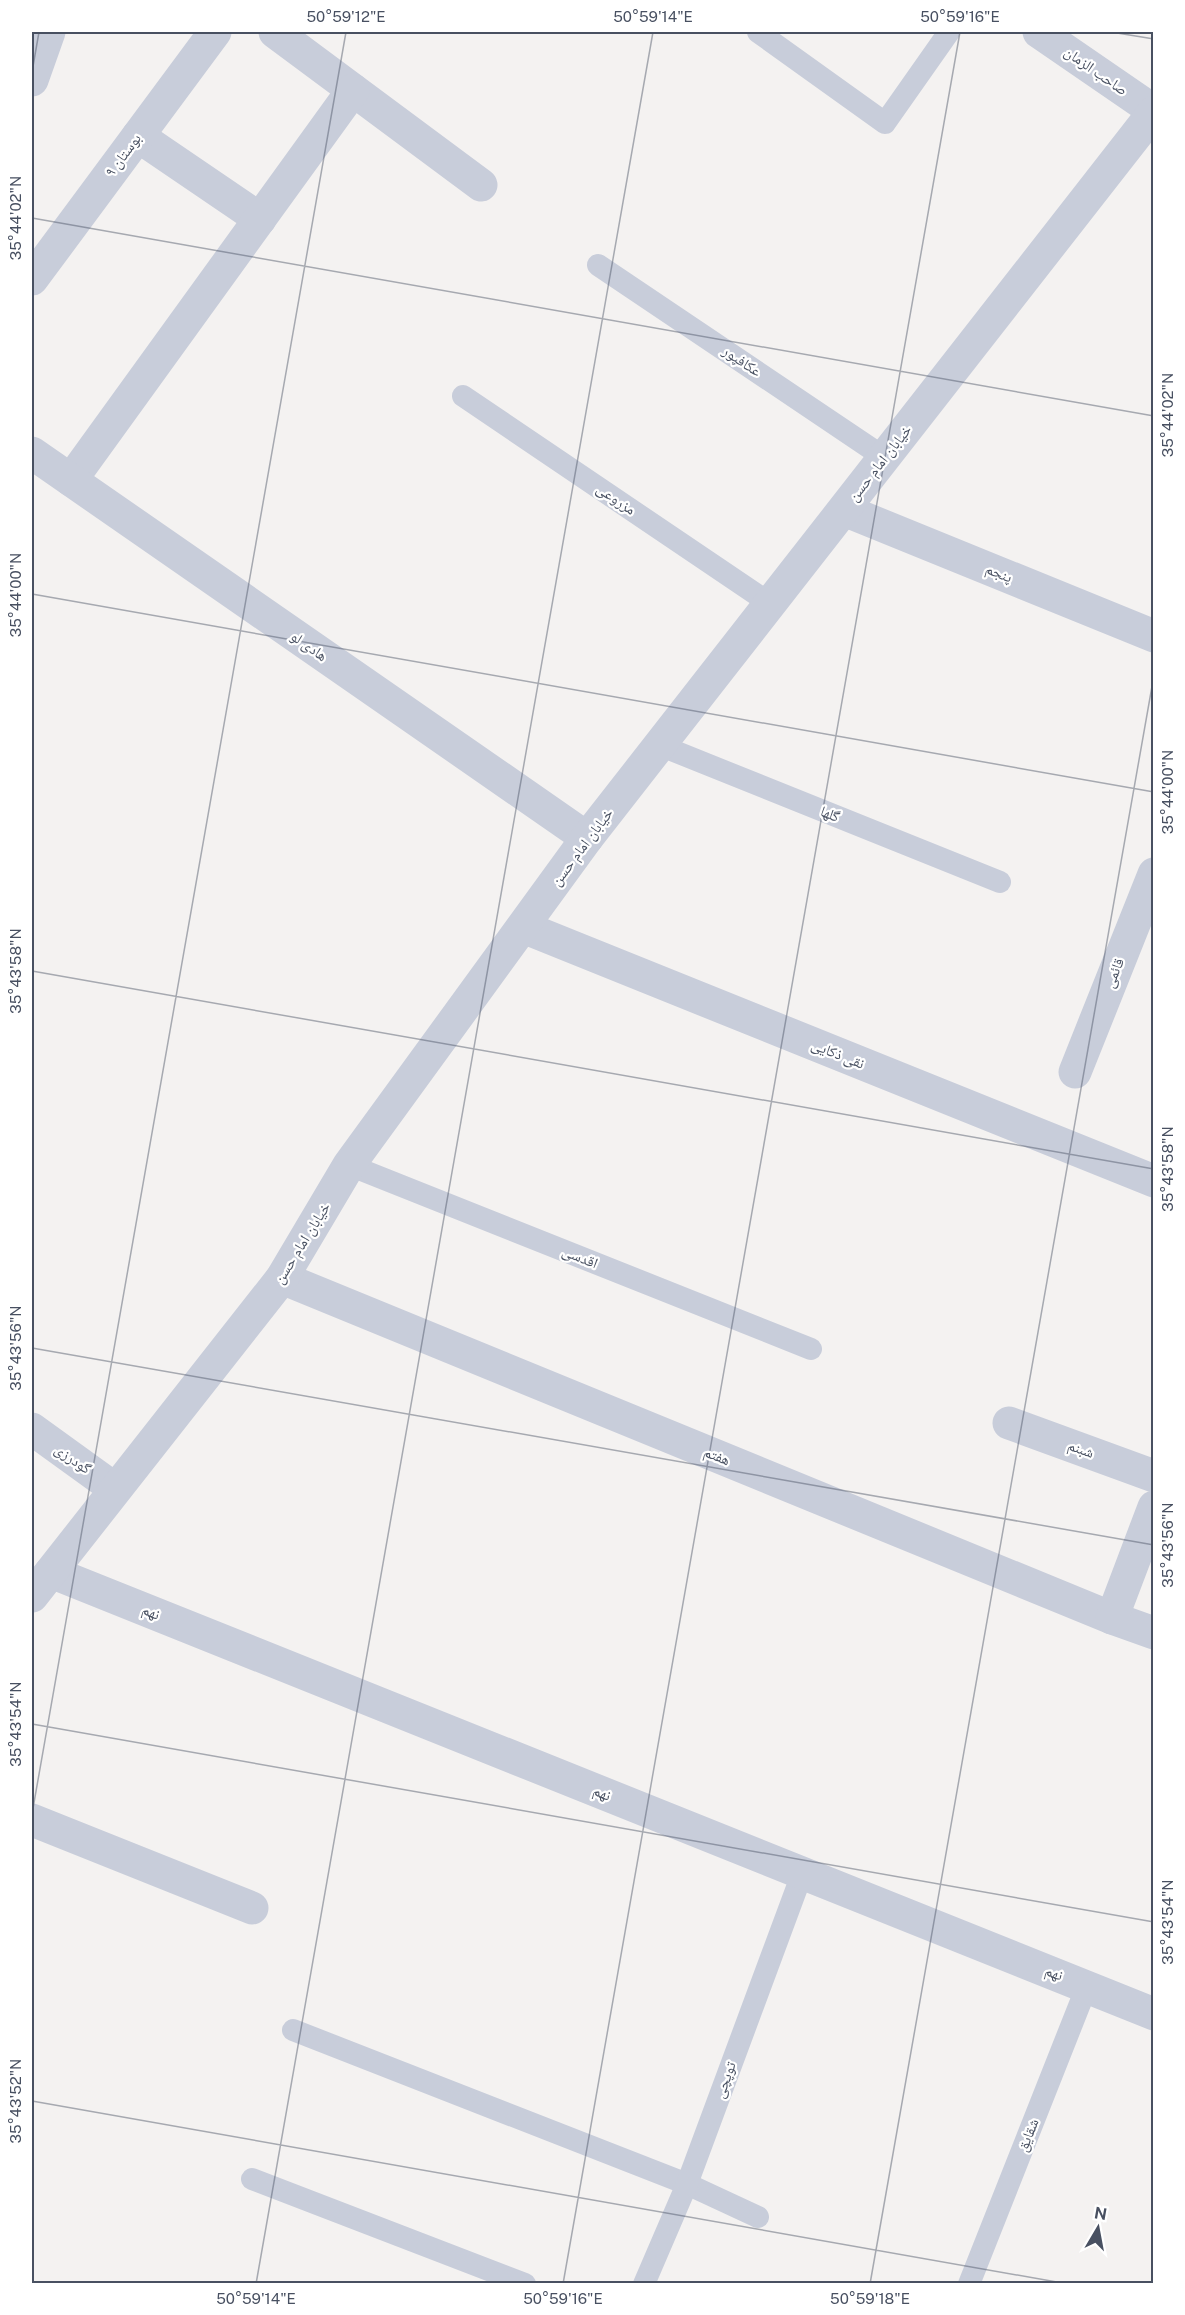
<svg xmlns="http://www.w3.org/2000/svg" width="1185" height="2315" font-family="'Public Sans','Noto Naskh Arabic',sans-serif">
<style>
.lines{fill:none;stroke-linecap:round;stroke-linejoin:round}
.service{stroke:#c8cdda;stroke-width:22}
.minor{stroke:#c8cdda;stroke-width:33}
.tertiary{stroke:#c8cdda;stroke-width:33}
.ticks{fill:none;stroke:#485061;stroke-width:1.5;stroke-opacity:0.45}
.labels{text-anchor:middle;stroke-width:4.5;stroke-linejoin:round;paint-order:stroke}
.street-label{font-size:15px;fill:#485061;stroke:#fff}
.neatline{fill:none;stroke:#485061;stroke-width:2}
.ticks-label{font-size:15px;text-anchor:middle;fill:#485061}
</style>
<rect width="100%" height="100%" fill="#f4f2f1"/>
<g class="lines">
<g class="service">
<polyline points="758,32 885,123 949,32"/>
<polyline points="598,265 885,458"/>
<polyline points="463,396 769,603"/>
<polyline points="659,745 1000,882"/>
<polyline points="349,1165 811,1349"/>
<polyline points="293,2030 687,2184 758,2217"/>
<polyline points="252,2179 525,2284"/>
<polyline points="644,2284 687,2184 802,1874"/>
<polyline points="969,2284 1087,1986"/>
</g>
<g class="minor">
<polyline points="275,32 481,185"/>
<polyline points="1039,32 1154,111"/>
<polyline points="32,80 49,32"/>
<polyline points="138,136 260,219"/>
<polyline points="32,279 215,32"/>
<polyline points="71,480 353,90"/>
<polyline points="523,927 1154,1181"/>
<polyline points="1075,1072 1154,874"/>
<polyline points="282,1278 1112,1618 1154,1633"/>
<polyline points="1009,1423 1154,1476"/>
<polyline points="32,1429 115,1489"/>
<polyline points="51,1572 1154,2014"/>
<polyline points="1112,1618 1154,1507"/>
<polyline points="32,1820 252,1908"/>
</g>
<g class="tertiary">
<polyline points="32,453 587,838"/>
<polyline points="844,510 1154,636"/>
<polyline points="32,1596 282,1278 349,1165 587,838 1154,112"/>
</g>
</g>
<path class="ticks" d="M1111 32 1154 39M32 72 39 32M32 218 1154 416M32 594 1154 792M32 971 1154 1169M32 1348 1154 1545M32 1724 1154 1922M32 1814 346 32M32 2101 1068 2284M256 2284 653 32M563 2284 960 32M870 2284 1154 675"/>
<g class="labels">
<g class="street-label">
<text transform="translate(1096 71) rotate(35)" y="5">صاحب الزمان</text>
<text transform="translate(123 155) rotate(-53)" y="5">بوستان ۹</text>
<text transform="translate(742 361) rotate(34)" y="5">عکافپور</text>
<text transform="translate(880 463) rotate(-52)" y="5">خیابان امام حسن</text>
<text transform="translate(616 499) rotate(34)" y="5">مزروعی</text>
<text transform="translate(999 573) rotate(22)" y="5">پنجم</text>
<text transform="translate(309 646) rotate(35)" y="5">هادی لو</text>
<text transform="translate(830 814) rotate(22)" y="5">گلها</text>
<text transform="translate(582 847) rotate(-53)" y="5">خیابان امام حسن</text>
<text transform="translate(1114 973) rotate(-68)" y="5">قائمی</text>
<text transform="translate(838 1054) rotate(22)" y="5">نقی ذکایی</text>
<text transform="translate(302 1243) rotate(-58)" y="5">خیابان امام حسن</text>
<text transform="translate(580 1257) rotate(22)" y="5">اقدسی</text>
<text transform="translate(1081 1449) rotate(20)" y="5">شبنم</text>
<text transform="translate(717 1456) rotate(22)" y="5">هفتم</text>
<text transform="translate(73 1459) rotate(35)" y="5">گودرزی</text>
<text transform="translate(151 1612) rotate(22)" y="5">نهم</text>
<text transform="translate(602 1793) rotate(22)" y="5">نهم</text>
<text transform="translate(1054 1973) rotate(21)" y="5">نهم</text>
<text transform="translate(725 2080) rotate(-70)" y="5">توپچی</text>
<text transform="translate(1028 2135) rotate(-68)" y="5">شقایق</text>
</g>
</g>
<rect width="1185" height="2315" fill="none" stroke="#ffffff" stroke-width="66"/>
<g transform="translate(1098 2228) rotate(10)" stroke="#ffffff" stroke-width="4.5" paint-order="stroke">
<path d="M0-4.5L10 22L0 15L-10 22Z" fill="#485061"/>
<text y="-9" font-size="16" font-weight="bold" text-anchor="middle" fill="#485061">N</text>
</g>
<rect x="33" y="33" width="1119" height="2249" class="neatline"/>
<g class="ticks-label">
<text x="346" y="22">50°59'12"E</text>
<text x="653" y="22">50°59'14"E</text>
<text x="960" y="22">50°59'16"E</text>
<text transform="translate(16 218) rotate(-90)" y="5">35°44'02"N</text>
<text transform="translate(1168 415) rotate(-90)" y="5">35°44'02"N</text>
<text transform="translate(16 595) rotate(-90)" y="5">35°44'00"N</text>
<text transform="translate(1168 792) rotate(-90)" y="5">35°44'00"N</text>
<text transform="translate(16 971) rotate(-90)" y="5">35°43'58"N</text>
<text transform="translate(1168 1169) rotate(-90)" y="5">35°43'58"N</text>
<text transform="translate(16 1348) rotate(-90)" y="5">35°43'56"N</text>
<text transform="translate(1168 1545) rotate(-90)" y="5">35°43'56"N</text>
<text transform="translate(16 1724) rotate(-90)" y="5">35°43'54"N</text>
<text transform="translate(1168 1922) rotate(-90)" y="5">35°43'54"N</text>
<text transform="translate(16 2101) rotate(-90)" y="5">35°43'52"N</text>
<text x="256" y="2304">50°59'14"E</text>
<text x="563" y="2304">50°59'16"E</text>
<text x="870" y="2304">50°59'18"E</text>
</g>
</svg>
